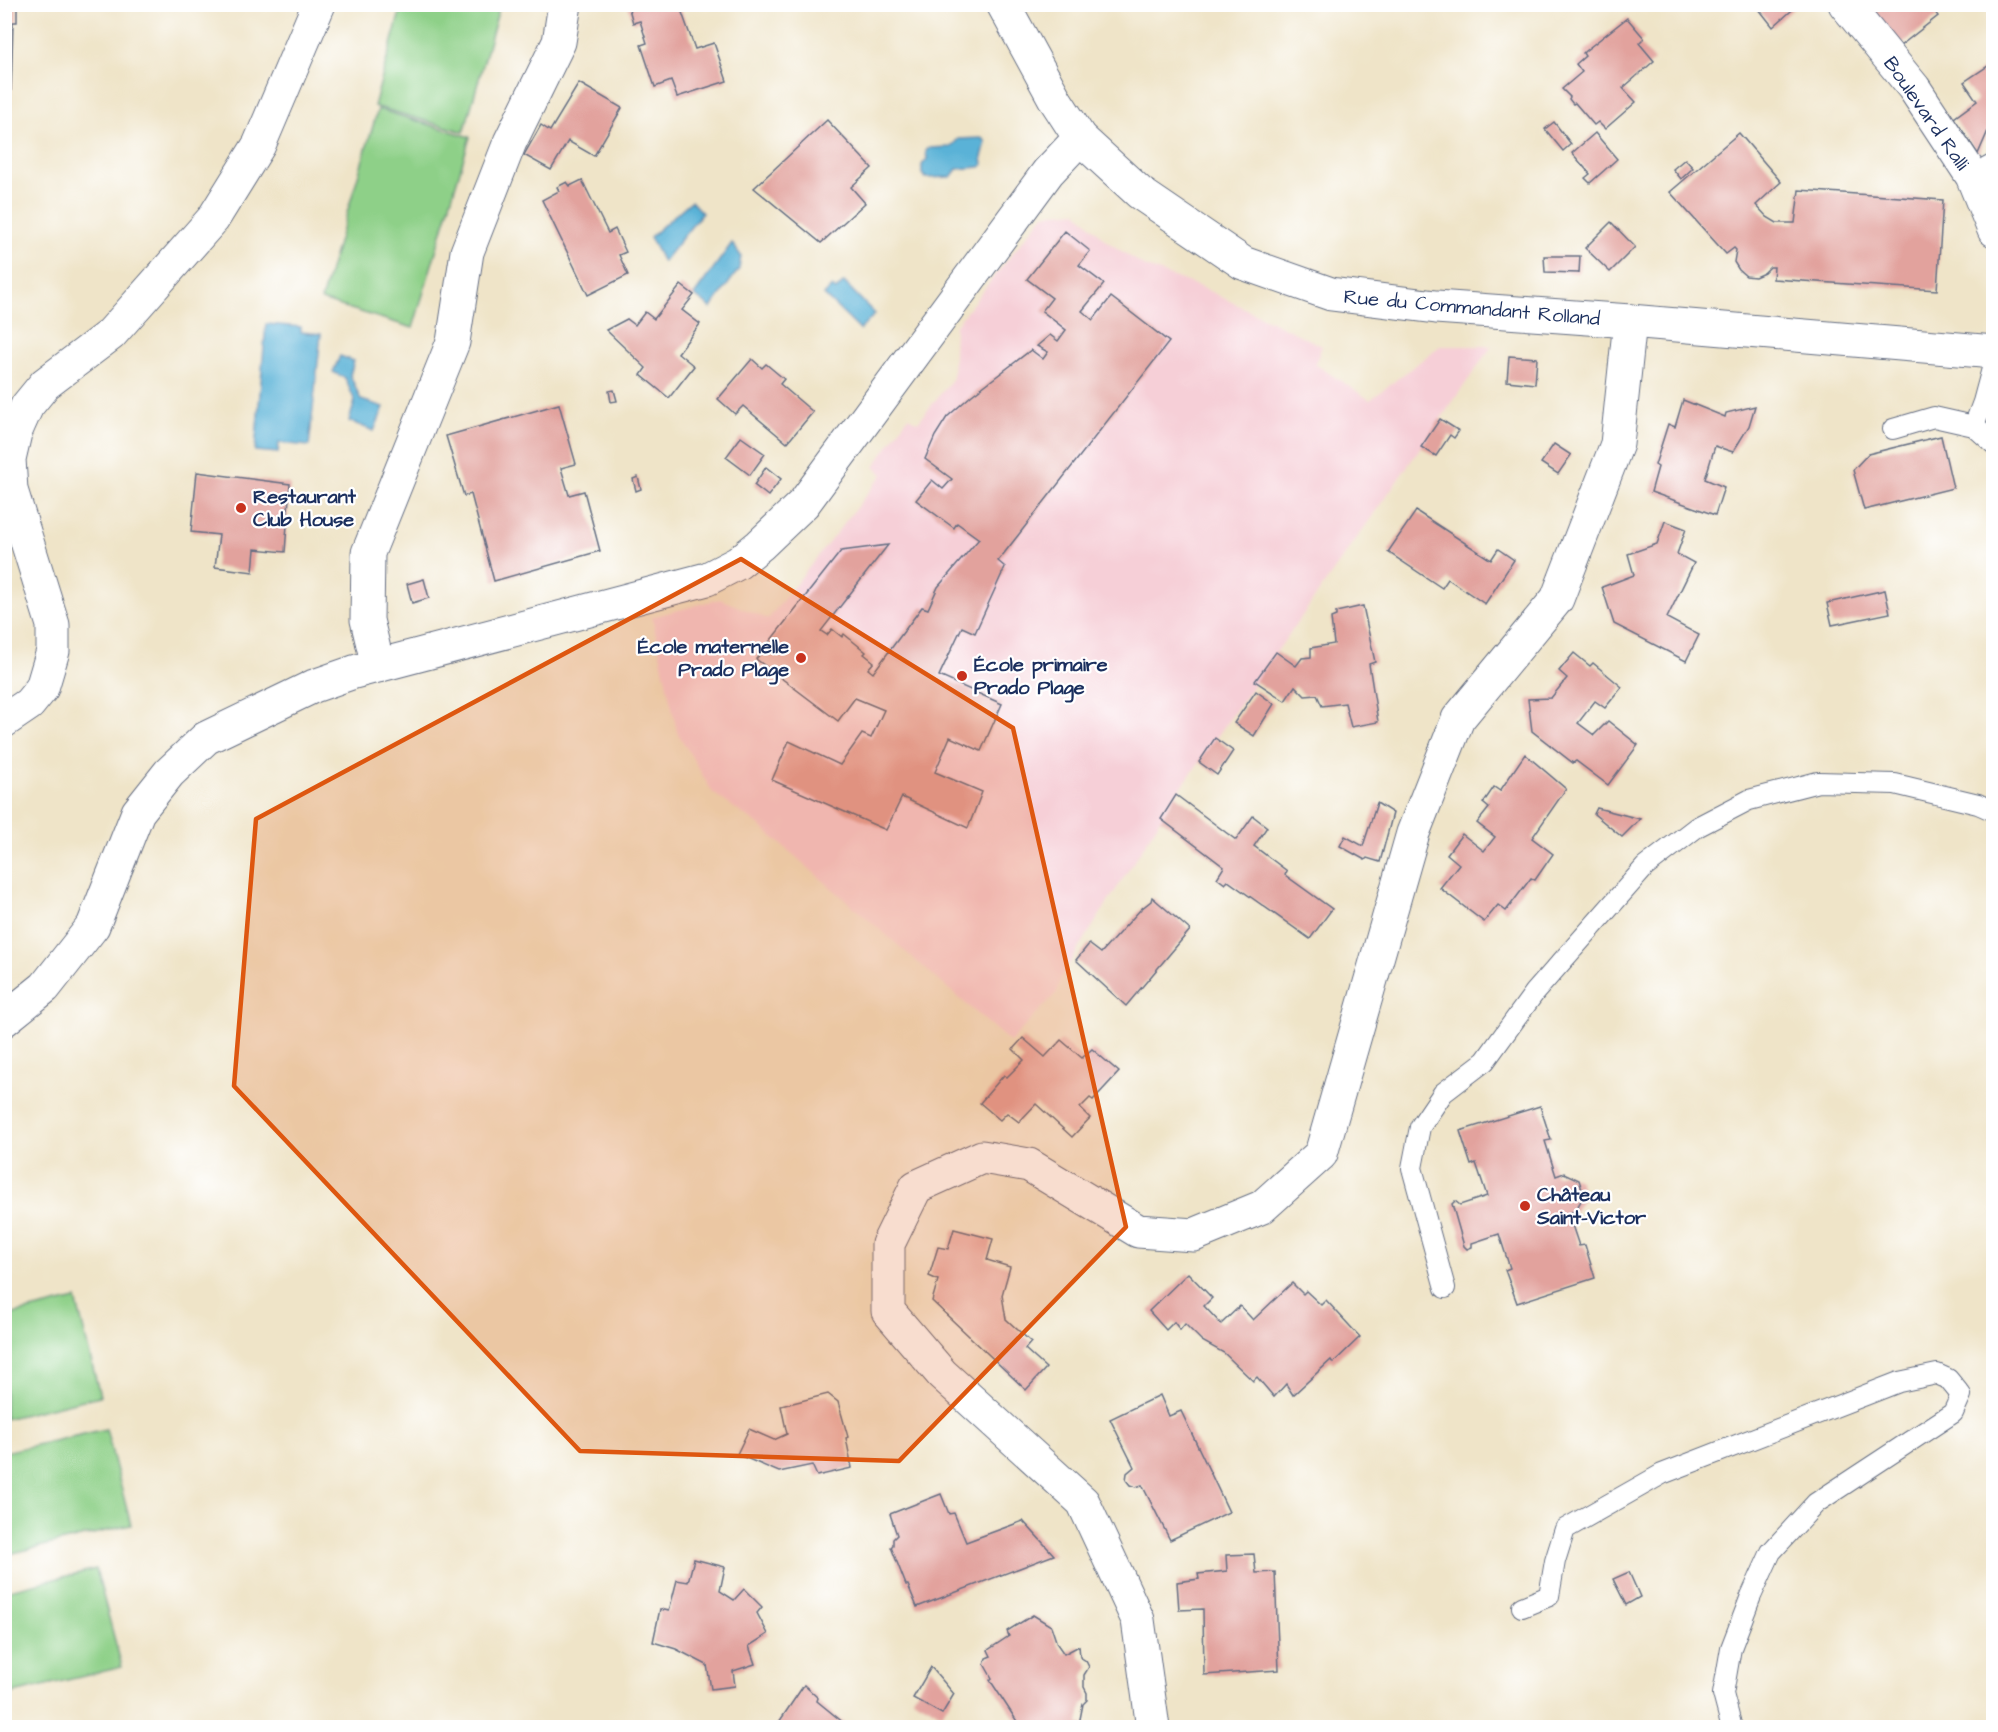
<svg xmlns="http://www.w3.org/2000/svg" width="1998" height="1732" font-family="'Architects Daughter',sans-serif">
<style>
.built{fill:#f6cfd7}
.garden{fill:#8ed088;stroke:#548073;stroke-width:1.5}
.water{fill:#5ab2d7;stroke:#3a709a;stroke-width:1.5}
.building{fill:#e2a29d}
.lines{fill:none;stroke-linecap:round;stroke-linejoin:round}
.service-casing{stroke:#656e83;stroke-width:22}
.minor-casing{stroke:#656e83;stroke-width:35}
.tertiary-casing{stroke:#656e83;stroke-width:35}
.service{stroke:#fff;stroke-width:20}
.minor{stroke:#fff;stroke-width:33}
.tertiary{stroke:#fff;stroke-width:33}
.marked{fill:#de5710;fill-opacity:0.2;stroke:#de5710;stroke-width:4.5;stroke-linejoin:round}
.poi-dot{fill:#c8321e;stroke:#fff;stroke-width:2}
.labels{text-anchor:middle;stroke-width:4.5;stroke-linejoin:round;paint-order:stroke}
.street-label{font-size:20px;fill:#1b2f5e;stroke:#fff}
.poi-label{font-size:20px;font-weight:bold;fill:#1b2f5e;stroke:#fff;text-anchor:start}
</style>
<rect width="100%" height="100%" fill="#fff"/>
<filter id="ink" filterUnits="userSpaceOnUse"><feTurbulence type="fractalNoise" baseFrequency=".0167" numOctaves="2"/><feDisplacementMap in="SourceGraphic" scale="12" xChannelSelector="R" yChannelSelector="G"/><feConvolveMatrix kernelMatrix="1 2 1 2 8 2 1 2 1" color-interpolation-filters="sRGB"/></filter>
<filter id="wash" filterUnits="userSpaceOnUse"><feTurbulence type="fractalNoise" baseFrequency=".008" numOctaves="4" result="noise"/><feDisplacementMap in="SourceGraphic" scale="24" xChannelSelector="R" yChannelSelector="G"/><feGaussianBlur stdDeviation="1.35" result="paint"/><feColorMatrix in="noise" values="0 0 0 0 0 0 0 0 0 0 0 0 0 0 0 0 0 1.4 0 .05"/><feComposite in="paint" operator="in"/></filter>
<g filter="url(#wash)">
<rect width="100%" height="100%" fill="#efe4c8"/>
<polygon class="built" points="1077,211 1105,240 1144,266 1203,288 1322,346 1315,364 1370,400 1440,346 1492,346 1176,795 1060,978 1057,992 1010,1042 760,826 713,793 677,732 652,617 720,599 768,619 883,474 874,467 908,417 918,422 953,378 955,326 1044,214"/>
<g class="garden">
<polygon points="402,5 500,5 464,132 374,106"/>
<polygon points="378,109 470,137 413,328 321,300"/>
<polygon points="76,1299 100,1396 5,1419 5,1316"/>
<polygon points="106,1429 131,1525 5,1555 5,1452"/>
<polygon points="96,1569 122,1667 5,1695 5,1591"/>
</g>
<g class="water">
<polygon points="982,138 986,142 982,157 983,165 980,167 957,169 951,177 926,178 922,174 922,165 927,159 926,151 929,148 951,147 958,139"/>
<polygon points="691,201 702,213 663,262 650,237"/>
<polygon points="732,243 741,256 739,269 711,308 694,295"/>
<polygon points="844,282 875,314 860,330 824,295 832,287 836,290"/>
<polygon points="266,324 301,327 301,332 321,334 309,446 279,443 278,453 255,451"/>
<polygon points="340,356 354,361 350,375 361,400 384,407 374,431 349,421 355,401 345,378 333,372"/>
</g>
<g id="blocks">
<g class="building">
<polygon points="4,4 17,4 17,22 13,22 8,207 4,206"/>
<polygon points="679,4 695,49 714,43 727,81 677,97 671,81 655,87 641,45 647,43 640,21 633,23 628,5"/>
<polygon points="1755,4 1799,4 1773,27"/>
<polygon points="1865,4 1929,4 1938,16 1900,46"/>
<polygon points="1627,18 1644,38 1639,43 1654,61 1623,88 1636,102 1605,129 1598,122 1594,125 1575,103 1573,104 1569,99 1570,97 1562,89 1582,72 1576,64 1585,56 1583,53 1585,51"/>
<polygon points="1994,62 1994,117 1978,154 1954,118 1977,101 1964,82"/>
<polygon points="579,83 622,108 594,156 568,141 551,170 524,155 541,125 550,131"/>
<polygon points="827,120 872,168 851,187 865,203 821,243 754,188"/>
<polygon points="1554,122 1571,144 1563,151 1545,129"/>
<polygon points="1595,133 1617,159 1590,183 1585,178 1590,174 1572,153"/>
<polygon points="1739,133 1781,182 1756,205 1767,217 1777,223 1795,223 1799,190 1943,200 1937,290 1773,279 1774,267 1770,267 1764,273 1755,277 1746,276 1739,270 1734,262 1736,250 1734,248 1726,254 1670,192"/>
<polygon points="1685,159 1693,168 1681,179 1673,169"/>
<polygon points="582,180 608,233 615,229 626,252 619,255 628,275 588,295 542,200 559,191 557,187 567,182 570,186"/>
<polygon points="1611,222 1635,247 1610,272 1585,248"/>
<polygon points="1065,231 1090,251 1079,265 1104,284 1082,311 1093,320 1111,297 1169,342 998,561 1005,567 975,633 962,627 939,676 1002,704 981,751 950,737 935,772 982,792 968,828 902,797 886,830 772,780 789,741 840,765 862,734 871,738 884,710 855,698 838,721 756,659 841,551 888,545 821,631 827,635 832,629 842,637 844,634 866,652 864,654 874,662 868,669 873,673 922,607 928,609 938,587 979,539 957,523 954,528 916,500 932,480 943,489 952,479 925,459 935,436 947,417 972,395 1031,350 1043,359 1048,352 1037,346 1050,335 1058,341 1066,330 1042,311 1052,298 1027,279"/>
<polygon points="1544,256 1580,256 1579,273 1545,272"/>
<polygon points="681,285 694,295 682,310 700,324 678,353 694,366 669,398 641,375 646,368 606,330 627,319 635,325 645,312 654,319"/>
<polygon points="1509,356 1537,358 1535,384 1507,381"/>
<polygon points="752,359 762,368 766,364 784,379 780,384 813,412 787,443 743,406 735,414 718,399"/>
<polygon points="614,390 617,401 611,402 609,391"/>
<polygon points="1683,400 1725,417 1726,413 1755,406 1749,426 1733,452 1715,446 1705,479 1724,487 1715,515 1651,492 1658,467 1655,465 1668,424 1675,427"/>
<polygon points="559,404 576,464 561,468 569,495 584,491 600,551 494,581 471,494 464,496 446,436"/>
<polygon points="1440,419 1459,431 1454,438 1450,435 1436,456 1421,447"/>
<polygon points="1941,436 1953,488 1864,510 1853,470 1868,454"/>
<polygon points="741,437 765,454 750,475 726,457"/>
<polygon points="1554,444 1571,455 1558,474 1541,463"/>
<polygon points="766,467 781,479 768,496 754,485"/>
<polygon points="197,472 290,484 285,552 255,549 253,572 215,567 219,535 191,532"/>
<polygon points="638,477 641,489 636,491 633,479"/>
<polygon points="1416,511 1491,560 1498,549 1514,560 1485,604 1448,579 1442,588 1388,552"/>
<polygon points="1665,521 1686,529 1677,554 1694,563 1667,618 1699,635 1686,661 1614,624 1602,587 1634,575 1628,554 1657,544"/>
<polygon points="424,579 429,598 412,603 407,584"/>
<polygon points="1885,590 1890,613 1832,625 1827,603"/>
<polygon points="1363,606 1375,662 1369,664 1378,722 1351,727 1345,703 1322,706 1317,695 1305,696 1295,686 1285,701 1255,681 1276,652 1296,666 1302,658 1311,657 1311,648 1334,644 1331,618 1336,616 1336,612"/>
<polygon points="1574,653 1590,666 1593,663 1622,687 1605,708 1595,701 1578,723 1594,735 1608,721 1638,745 1608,785 1576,761 1573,763 1532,731 1528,699 1551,698 1567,678 1559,671"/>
<polygon points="1256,691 1274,704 1254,736 1234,723"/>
<polygon points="1215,738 1233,751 1217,775 1199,762"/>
<polygon points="1525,754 1566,789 1532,838 1553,854 1535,880 1531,878 1506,911 1498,905 1484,922 1440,888 1459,864 1447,854 1462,834 1484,851 1495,837 1477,823 1489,808 1483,803 1494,787 1500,791"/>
<polygon points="1176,795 1236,840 1253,816 1267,827 1254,846 1287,871 1285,875 1332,909 1310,939 1228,881 1225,884 1217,878 1224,867 1161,819"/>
<polygon points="1377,803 1393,813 1380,862 1367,858 1365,860 1340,846 1345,836 1363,846"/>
<polygon points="1597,808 1640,819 1622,837 1594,814"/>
<polygon points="1152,897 1190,930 1126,1006 1076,960 1089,944 1101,953 1141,909 1151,901"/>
<polygon points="1023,1038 1045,1057 1061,1040 1082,1058 1092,1049 1119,1072 1093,1100 1090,1098 1080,1108 1090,1118 1072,1137 1036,1104 1019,1122 1007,1113 1000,1120 980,1103 1004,1075 1007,1077 1024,1060 1013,1049"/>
<polygon points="1540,1106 1551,1140 1545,1141 1556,1176 1564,1173 1579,1180 1584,1196 1575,1211 1568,1213 1579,1246 1585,1245 1595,1278 1517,1303 1505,1270 1510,1268 1499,1234 1472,1243 1472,1247 1467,1249 1464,1246 1452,1204 1455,1201 1460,1205 1487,1196 1476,1163 1471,1165 1460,1131"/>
<polygon points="954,1229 993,1239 987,1260 1010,1267 1002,1295 1006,1319 1031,1342 1025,1349 1046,1368 1026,1390 932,1301 938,1280 929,1276 938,1247 948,1249"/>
<polygon points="1188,1273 1212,1298 1204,1306 1221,1324 1240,1306 1253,1320 1292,1283 1303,1294 1306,1291 1321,1305 1326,1300 1360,1337 1333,1363 1331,1360 1293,1395 1286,1384 1274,1397 1257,1377 1253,1381 1224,1353 1202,1341 1185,1324 1180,1330 1174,1322 1166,1330 1149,1311"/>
<polygon points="828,1394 838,1402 848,1437 846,1438 852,1468 817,1476 812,1465 779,1472 737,1454 749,1429 774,1440 787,1434 781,1406"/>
<polygon points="1160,1395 1169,1416 1181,1411 1229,1512 1170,1540 1142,1485 1136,1487 1130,1485 1126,1480 1127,1473 1134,1467 1110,1419"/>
<polygon points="941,1494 949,1514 954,1513 966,1542 1023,1521 1054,1555 917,1607 908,1585 906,1585 891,1547 893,1545 893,1539 897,1535 890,1514"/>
<polygon points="1254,1554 1256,1573 1275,1572 1279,1670 1204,1675 1203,1609 1179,1610 1177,1582 1199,1579 1198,1574 1227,1571 1226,1555"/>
<polygon points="694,1559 725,1567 720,1591 734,1600 744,1589 762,1607 757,1613 768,1634 749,1646 755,1664 733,1671 735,1686 711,1689 707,1665 676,1649 653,1642 660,1609 669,1611 677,1580 688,1582"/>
<polygon points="1629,1572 1640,1597 1626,1605 1613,1579"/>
<polygon points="1033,1615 1051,1626 1057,1644 1064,1654 1079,1646 1080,1657 1086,1661 1089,1667 1084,1675 1084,1687 1087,1693 1087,1700 1083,1704 1079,1724 1086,1726 1086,1728 1024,1728 1018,1723 990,1680 992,1678 984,1664 986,1658 991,1656 988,1650 1009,1636 1007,1631"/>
<polygon points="931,1667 954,1694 942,1714 913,1698"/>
<polygon points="804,1685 818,1698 817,1701 850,1728 775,1728"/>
</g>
</g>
</g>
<g filter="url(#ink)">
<use href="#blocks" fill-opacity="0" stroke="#656e83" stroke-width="1.5"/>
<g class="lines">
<defs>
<g id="service">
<polyline points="1972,176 1994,164"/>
<polyline points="1974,426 1983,402 1994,361"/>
<polyline points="1893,429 1934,417 1974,426 1994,444"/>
<polyline points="1445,1288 1412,1168 1420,1127 1443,1093 1485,1061 1535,992 1645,867 1697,827 1749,800 1818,782 1895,784 1978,804 1994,811"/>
<polyline points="1522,1607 1549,1596 1555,1561 1565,1529 1662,1474 1899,1382 1937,1374 1948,1379 1961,1395 1953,1413 1816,1503 1771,1552 1751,1596 1731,1648 1723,1694 1732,1728"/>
</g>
<g id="minor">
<polyline points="1845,4 1914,88 1972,176 1994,230"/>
<polyline points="378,666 367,620 368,553 453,342 467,252 510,142 559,42 565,4"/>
<polyline points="4,721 29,704 42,688 53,651 53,625 11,490 9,459 15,433 27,406 45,384 111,334 213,219 259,145 319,4"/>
<polyline points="4,1020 45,987 93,926 138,812 169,773 206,738 314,686 354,672 707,579 738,563 760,545 804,503 1048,172 1080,138"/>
<polyline points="1153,1728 1138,1620 1083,1502 942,1374 888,1311 888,1244 916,1187 982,1157 1029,1165 1138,1231 1194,1235 1262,1207 1321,1154 1413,833 1458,719 1557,599 1617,444 1630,321"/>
</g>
<polyline id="tertiary" points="1003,4 1056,101 1080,138 1140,193 1243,263 1331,294 1436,307 1630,321 1994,352"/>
</defs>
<use href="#service" class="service-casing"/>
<use href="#minor" class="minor-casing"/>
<use href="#tertiary" class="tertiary-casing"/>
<use href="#service" class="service"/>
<use href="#minor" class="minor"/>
<use href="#tertiary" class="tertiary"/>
</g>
</g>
<path class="marked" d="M741 559 1013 728 1126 1227 899 1461 580 1451 234 1086 256 819Z"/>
<g class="poi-dot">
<circle cx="241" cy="508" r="6"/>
<circle cx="801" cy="658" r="6"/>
<circle cx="962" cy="676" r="6"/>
<circle cx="1525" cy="1206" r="6"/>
</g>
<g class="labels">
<g class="street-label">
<text transform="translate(1927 113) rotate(55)" y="7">Boulevard Ralli</text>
<text transform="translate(1472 307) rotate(5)" y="7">Rue du Commandant Rolland</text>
</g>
<g class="poi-label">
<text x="253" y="503">Restaurant<tspan x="253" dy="23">Club House</tspan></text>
<text x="789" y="653" text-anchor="end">École maternelle<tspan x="789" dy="23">Prado Plage</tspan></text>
<text x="974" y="671">École primaire<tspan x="974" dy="23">Prado Plage</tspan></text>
<text x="1537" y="1201">Château<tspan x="1537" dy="23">Saint-Victor</tspan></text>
</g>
</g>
<rect width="1998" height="1732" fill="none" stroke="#fff" stroke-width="24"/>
</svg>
